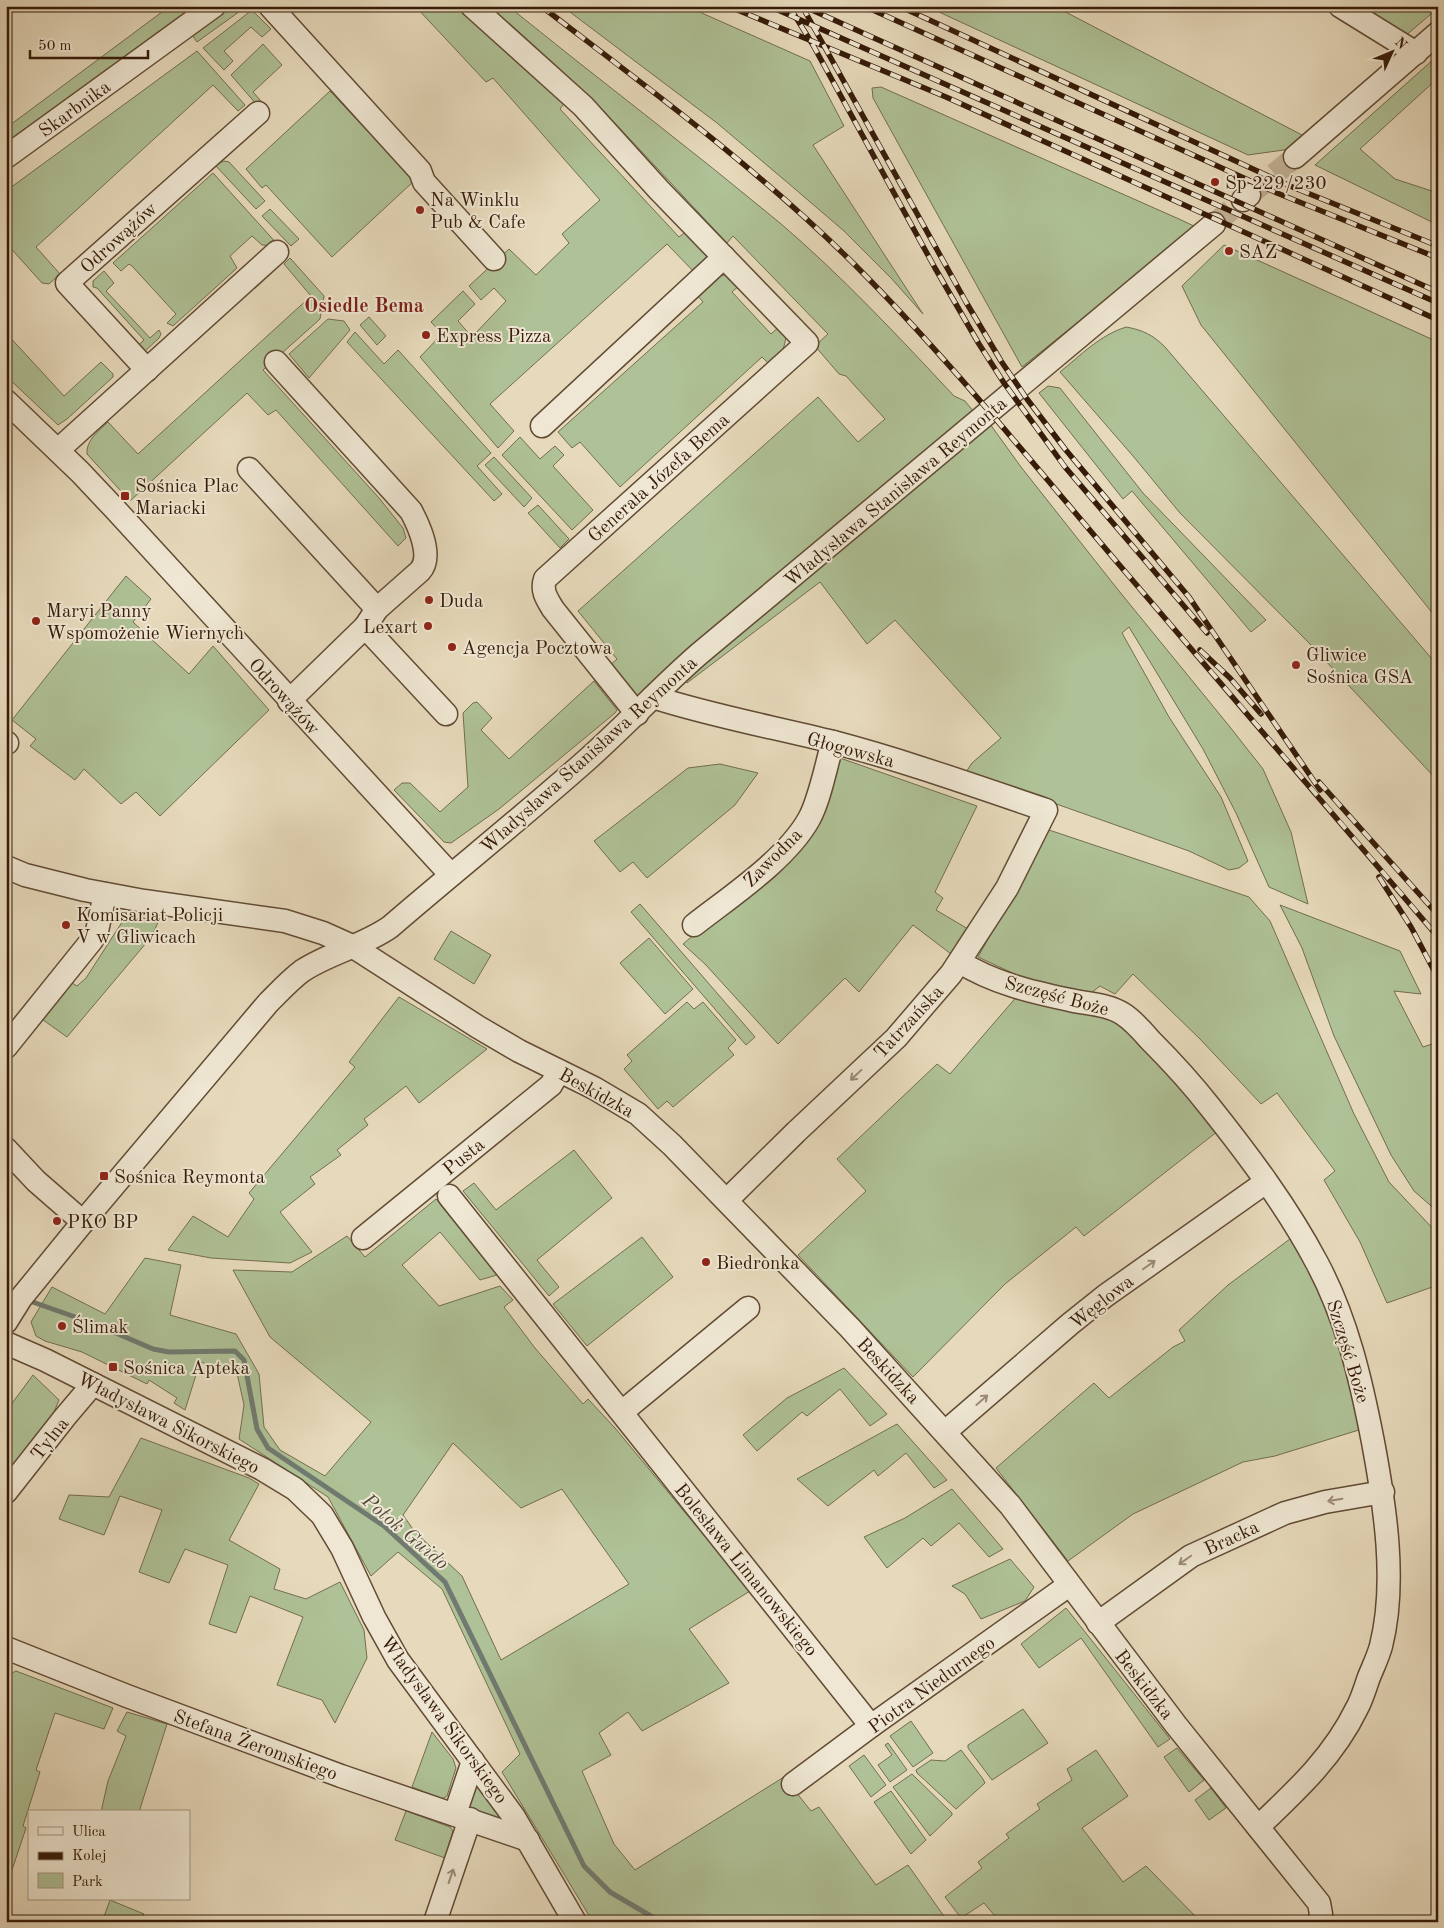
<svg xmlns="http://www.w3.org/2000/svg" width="1444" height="1928" font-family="'Old Standard TT',serif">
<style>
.green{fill:#afc196;stroke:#726e4f;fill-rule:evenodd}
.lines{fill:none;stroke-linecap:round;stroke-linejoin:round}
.stream{stroke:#707a70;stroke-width:5}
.minor-tunnel{stroke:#c4b498;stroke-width:22;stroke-dasharray:22 11;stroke-linecap:butt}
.minor-casing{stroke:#624b35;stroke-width:25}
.minor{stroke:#efe7d3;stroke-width:22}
.rail-casing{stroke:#361b08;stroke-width:5.5}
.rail{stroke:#efe7d3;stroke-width:4;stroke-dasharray:11;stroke-linecap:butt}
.oneway{stroke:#9c8b78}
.poi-dot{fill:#8f2418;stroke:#efe7d3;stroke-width:2}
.labels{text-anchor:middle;stroke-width:4;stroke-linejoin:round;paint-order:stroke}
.street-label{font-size:19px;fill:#361b08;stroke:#efe7d3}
.poi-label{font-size:19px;fill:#361b08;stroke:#efe7d3;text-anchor:start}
.neighbourhood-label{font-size:20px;font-weight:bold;fill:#7a1f14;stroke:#efe7d3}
.water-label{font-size:20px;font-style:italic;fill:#534b3c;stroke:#efe7d3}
</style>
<rect width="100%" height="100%" fill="#e7dabc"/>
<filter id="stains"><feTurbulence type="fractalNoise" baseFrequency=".004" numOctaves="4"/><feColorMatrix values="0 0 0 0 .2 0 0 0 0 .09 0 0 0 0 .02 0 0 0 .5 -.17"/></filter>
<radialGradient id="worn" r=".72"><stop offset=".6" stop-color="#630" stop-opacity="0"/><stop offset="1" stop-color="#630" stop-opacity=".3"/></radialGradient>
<g class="green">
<polygon points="170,6 194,6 197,9 13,142 10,140 6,143 6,128"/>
<polygon points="229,6 247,6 197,42 190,32"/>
<polygon points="415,6 457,6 566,101 560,109 679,237 687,231 715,260 697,275 667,244 490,404 514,431 498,448 420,357 442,334 431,322 463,291 475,304 458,321 472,337 506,301 494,288 481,300 469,286 509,249 536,275 569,243 562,234 600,200 493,78 486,82"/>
<path d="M486 6H508C598 79 691 149 780 223 842 276 898 336 954 396L965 401 974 412 639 696 629 694 608 667 617 659 578 611 818 397 858 442 885 419 846 376 839 374 815 346 828 334 733 236 727 243 599 106Z"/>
<polygon points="562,6 686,6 810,61 844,126 813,145 923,314 891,278 844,231 788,183 717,123"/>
<polygon points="926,6 1054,6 1304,136 1291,149 1248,155"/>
<polygon points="1354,6 1438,6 1438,8 1404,37"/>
<polygon points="252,10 271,29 262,37 251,27 224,51 233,61 224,70 203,48"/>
<polygon points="263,44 282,65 253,92 261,101 257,105 231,75"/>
<polygon points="197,51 245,105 238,111 213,85 36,247 60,274 49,284 42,283 6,243 6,214 11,210 6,204 6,191"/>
<polygon points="1435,58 1438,61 1438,78 1360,149 1395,179 1438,193 1438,225 1315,165"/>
<polygon points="881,87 1179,219 1196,227 1022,367 873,98 872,88"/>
<polygon points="330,91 414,181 332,257 266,185 262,188 246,169"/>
<polygon points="224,161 229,162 265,201 256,209 215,165"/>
<polygon points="213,173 279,246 262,245 252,236 230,256 237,268 173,326 167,323 176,314 132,266 129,264 121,271 113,263"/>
<polygon points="270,209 299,239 291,246 262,216"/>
<polygon points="1224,245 1438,342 1438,620 1201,325 1182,286"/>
<path d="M290 258 324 296 320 319 263 370 379 498 403 528 406 538 398 546 276 410 268 415 247 393 130 501 87 454C86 440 99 431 108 422L138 454 311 296 284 264Z"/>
<polygon points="104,271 114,283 106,291 150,338 159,330 161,334 159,338 141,355 134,349 144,340 97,288 93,287 93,281"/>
<path d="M721 275 732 276 741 284 732 292 771 334 780 326 786 334C785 349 781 356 770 365L762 357 620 487 580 442 572 448 558 432 703 302 697 295Z"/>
<polygon points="369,317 386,336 377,345 360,325"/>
<polygon points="328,319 344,321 350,330 309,378 289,354"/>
<path d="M1126 327C1143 330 1153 335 1165 347L1438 666V781L1308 642 1180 513 1133 456 1060 372C1081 355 1100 335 1126 327Z"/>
<polygon points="355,332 384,364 398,350 491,453 477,466 502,494 494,501 347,342"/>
<polygon points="6,333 64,396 101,362 113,374 113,377 67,419 58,425 6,376"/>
<polygon points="1048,386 1060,388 1143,493 1266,620 1251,632 1132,491 1123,499 1039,393"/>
<polygon points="990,424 1021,467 1119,591 1230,727 1263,769 1291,832 1308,904 1269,887 1236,813 1203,749 1129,627 1122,633 1169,717 1221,797 1248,861 1239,868 1229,870 1189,851 966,772 972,763 1001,738 895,620 867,644 820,582 687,683 685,680"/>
<polygon points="520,437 540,459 555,446 564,455 553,466 593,510 572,530 502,455"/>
<polygon points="494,457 532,498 524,507 485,465"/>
<polygon points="538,505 569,539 560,548 528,513"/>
<polygon points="126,576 151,599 133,622 189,674 213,646 269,710 160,816 136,792 121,804 84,769 75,780 30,746 36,739 12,720"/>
<polygon points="594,681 617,710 615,713 499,809 451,843 444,842 394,790 402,783 410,783 440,812 468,787 463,713 473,703 477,702 492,718 481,730 509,759"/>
<polygon points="840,758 977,806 935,892 943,898 936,910 968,929 951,954 913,925 859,992 845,978 778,1044 705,964 683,944 777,865"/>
<polygon points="720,764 758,773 735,805 647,878 633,862 620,872 594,841 688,768"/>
<polygon points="1049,830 1249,897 1270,921 1354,1114 1389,1182 1438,1234 1438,1285 1387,1303 1360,1242 1324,1180 1335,1171 1277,1093 1261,1104 1200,1039 1133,974 1115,994 1100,986 1086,997 1045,988 978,957"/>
<polygon points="640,904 755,1037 746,1045 631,912"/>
<polygon points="1280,905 1400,951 1421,994 1394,991 1423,1047 1438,1042 1438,1212 1414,1191 1391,1155 1334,1036 1302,948"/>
<polygon points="126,916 159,920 152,936 67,1037 39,1017 69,981 77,986 86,978"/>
<polygon points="451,931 491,955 474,984 434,959"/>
<polygon points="649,938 693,989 665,1014 620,963"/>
<polygon points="1019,994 1111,1017 1140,1039 1218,1131 1084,1236 1076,1227 1005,1284 913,1377 798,1255 866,1191 837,1159 937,1064 950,1074"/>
<polygon points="399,997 487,1049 419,1103 406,1086 364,1119 368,1125 337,1150 341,1155 310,1177 315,1184 280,1212 312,1252 290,1263 211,1258 168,1250 193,1216 228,1237 254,1199 249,1193 355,1067 349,1062"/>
<polygon points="687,1002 694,1009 703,1002 736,1040 728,1048 734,1055 673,1107 667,1101 658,1109 624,1069 632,1061 627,1055"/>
<polygon points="574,1150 612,1198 537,1260 559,1287 549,1296 463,1191 474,1183 496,1210"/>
<path d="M436 1199 497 1275 480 1280 440 1232 402 1265 439 1306 500 1286 513 1300 504 1307 535 1348 583 1404 588 1399 615 1428 750 1591 689 1629 729 1683 642 1731 628 1712 599 1733 611 1755 582 1771 614 1844 635 1870 784 1777 811 1811 819 1807 876 1885 908 1865 948 1922H593L502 1772 520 1754 442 1589 398 1552 371 1576 328 1497 239 1439 244 1405 237 1373 200 1362 185 1410 174 1403 177 1398 149 1380 147 1384 82 1352 45 1341 36 1336 31 1322 52 1287 105 1314 145 1258 181 1265 170 1315 236 1334 259 1374 264 1427 280 1450 325 1476 371 1422 270 1337 233 1270 292 1272 347 1236 365 1257ZM453 1443 521 1508 562 1489 629 1584 501 1660 462 1576 415 1532 403 1515Z"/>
<polygon points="1294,1236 1340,1332 1362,1429 1275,1456 1243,1462 1133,1514 1068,1561 996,1468 1094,1383 1109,1398 1173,1347 1185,1341 1179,1330 1228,1285"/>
<polygon points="642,1237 673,1277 587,1346 553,1304"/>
<polygon points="844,1368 887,1414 870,1426 840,1389 807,1416 802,1412 757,1451 743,1435 787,1398"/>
<polygon points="33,1375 59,1400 54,1412 56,1415 6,1480 6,1418 13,1402"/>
<polygon points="897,1424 947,1480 934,1488 906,1453 878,1476 874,1470 828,1506 797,1479"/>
<polygon points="141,1438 249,1478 259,1484 229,1540 280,1569 274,1589 306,1599 340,1582 364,1630 367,1658 335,1723 322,1700 277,1685 303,1617 250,1596 236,1633 209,1624 228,1565 185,1549 169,1583 139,1572 162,1510 120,1496 104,1535 59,1519 69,1495 109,1497"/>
<polygon points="952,1489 1003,1549 989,1557 959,1523 931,1546 923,1538 887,1568 864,1537 905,1518"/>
<polygon points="1010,1559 1034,1587 1025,1601 981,1619 965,1594 952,1586"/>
<polygon points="1066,1608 1170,1739 1158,1747 1081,1638 1039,1668 1021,1644"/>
<polygon points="16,1671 113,1708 104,1729 55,1713 36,1770 40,1772 23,1826 26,1828 6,1888 6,1676"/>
<polygon points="1023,1709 1048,1743 992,1780 968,1748 968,1745"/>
<polygon points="127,1712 167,1724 139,1812 101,1812 108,1781 126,1736 117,1731"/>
<polygon points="911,1721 933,1753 913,1767 890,1736"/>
<polygon points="432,1732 453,1759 456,1768 447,1796 442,1799 412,1787"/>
<polygon points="888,1743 907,1770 890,1782 878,1765 892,1755 885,1745"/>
<polygon points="1177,1748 1204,1780 1189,1792 1164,1757"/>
<polygon points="961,1750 983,1779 985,1783 956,1809 917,1773 916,1770 931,1760 945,1761"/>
<polygon points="1096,1750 1128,1796 1082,1828 1123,1882 1146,1866 1201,1922 1000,1922 984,1903 961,1918 945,1897 982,1868 978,1862 1009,1838 1006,1834 1040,1809 1037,1804 1072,1780 1067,1769"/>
<polygon points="864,1755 886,1785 871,1797 849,1766"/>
<polygon points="912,1774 952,1813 952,1815 930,1836 893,1787"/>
<polygon points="475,1782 504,1822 467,1807"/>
<polygon points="1211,1788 1226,1808 1209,1820 1195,1800"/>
<polygon points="891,1791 926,1840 911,1854 874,1802"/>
<polygon points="406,1811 450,1827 453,1831 445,1858 395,1840"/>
<polygon points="110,1900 144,1914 141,1922 102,1922"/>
</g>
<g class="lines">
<g class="stream">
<polyline points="6,1291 17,1296"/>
<polyline points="27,1300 95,1324 153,1349 169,1352 235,1351 244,1360 257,1429 268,1448 384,1526 445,1582 584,1866 610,1892 661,1922"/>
</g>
<g class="minor-tunnel">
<polyline points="1249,195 1295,157"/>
<polyline points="1214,224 1243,200"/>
</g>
<defs>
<g id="minor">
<polyline points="270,6 420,171 424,182 494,259"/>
<path d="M472 6 583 106 659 190 807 343 545 579C541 591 547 599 553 609L637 714"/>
<polyline points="1340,6 1416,53"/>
<polyline points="6,157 214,6"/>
<polyline points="1295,157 1438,33"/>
<polyline points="1243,200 1249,195"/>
<path d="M276 362 411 511C419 526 433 557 420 571L377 609 365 627 289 701"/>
<polyline points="147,370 67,283 258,113"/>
<polyline points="6,401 80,472 114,508 451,875"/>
<polyline points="542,426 724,257"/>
<polyline points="58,450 277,252"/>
<polyline points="249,469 377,609"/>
<polyline points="365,627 446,714"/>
<path d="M653 697C712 716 773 727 833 742 905 761 975 786 1046 810L1007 888 951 974 896 1038 796 1132 727 1200"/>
<polyline points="6,743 7,743"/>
<polyline points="6,867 25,875 85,890 144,901 285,921 323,933 352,946 478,1027 519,1051 594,1088 638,1114 672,1145 850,1328 1010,1505 1176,1725 1319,1903 1321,1914 1319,1922"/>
<path d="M694 925C731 896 786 860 809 819 820 799 826 765 833 742"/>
<path d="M960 962C993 983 1032 992 1070 1000 1087 1004 1108 1004 1123 1014 1134 1021 1143 1032 1151 1041 1172 1062 1192 1084 1210 1107 1249 1156 1288 1208 1317 1263 1347 1319 1361 1380 1373 1442 1385 1506 1397 1583 1381 1646 1378 1657 1373 1667 1369 1677 1365 1688 1362 1699 1357 1708 1334 1756 1296 1791 1258 1827"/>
<polyline points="6,1047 92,940 97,931 105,894"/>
<polyline points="6,1149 36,1181 83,1222"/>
<polyline points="449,1196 871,1726"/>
<polyline points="363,1238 551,1085 559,1071"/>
<path d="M6 1322 21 1298 83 1222 268 1003C279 992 290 980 302 971 329 953 363 946 390 927 456 870 524 816 589 758 627 724 661 687 699 654L1214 224"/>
<polyline points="6,1343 45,1360 262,1469 295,1489 322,1515 342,1548 374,1617 398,1660 514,1817 575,1922"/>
<polyline points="622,1412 748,1308"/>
<polyline points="945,1432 1070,1324 1105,1296 1266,1182"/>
<polyline points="6,1492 65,1417 93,1384"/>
<polyline points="1098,1623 1191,1556 1285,1513 1325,1502 1383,1492"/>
<polyline points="6,1648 127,1696 341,1776 528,1840"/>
<polyline points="793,1784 871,1726 1069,1585"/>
<polyline points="455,1814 473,1761"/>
<polyline points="435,1922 470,1819"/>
</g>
</defs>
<use href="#minor" class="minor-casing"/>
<use href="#minor" class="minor"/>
<defs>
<g id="rail">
<path d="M541 6C648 88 757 168 853 263 946 356 1030 460 1116 561 1223 686 1331 811 1438 937"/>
<polyline points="728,6 946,97 1438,320"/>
<polyline points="769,6 1438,303"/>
<polyline points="789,6 813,45 935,268 979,344 1004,383 1065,467 1207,633"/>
<polyline points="802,6 966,302 1001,361 1027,399 1065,449 1189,597 1320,790"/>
<polyline points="803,6 1438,292"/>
<polyline points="864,6 1277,193 1438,258"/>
<polyline points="899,6 1290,186 1438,246"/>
<polyline points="1200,650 1230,678 1261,714"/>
<polyline points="1319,782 1438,915"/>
<polyline points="1379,877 1411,927 1438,978"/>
</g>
</defs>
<use href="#rail" class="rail-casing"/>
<use href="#rail" class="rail"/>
</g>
<defs><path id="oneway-shaft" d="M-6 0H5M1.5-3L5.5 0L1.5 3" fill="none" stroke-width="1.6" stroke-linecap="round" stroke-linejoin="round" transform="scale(1.25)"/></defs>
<g class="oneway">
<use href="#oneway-shaft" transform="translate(856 1075) rotate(137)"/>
<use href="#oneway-shaft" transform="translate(1149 1265) rotate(-35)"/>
<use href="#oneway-shaft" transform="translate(982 1400) rotate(-41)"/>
<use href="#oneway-shaft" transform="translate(1335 1500) rotate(170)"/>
<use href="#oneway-shaft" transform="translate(1185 1560) rotate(145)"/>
<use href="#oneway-shaft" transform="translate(451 1876) rotate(-71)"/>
</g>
<g class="poi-dot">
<circle cx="1215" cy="182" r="5"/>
<circle cx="420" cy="210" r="5"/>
<circle cx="1229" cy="251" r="5"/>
<circle cx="426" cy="335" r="5"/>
<rect x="120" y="491" width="10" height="10" rx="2.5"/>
<circle cx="429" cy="600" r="5"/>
<circle cx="36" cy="621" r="5"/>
<circle cx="428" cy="626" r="5"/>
<circle cx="452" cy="647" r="5"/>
<circle cx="1296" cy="665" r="5"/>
<circle cx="66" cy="925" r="5"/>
<rect x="99" y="1171" width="10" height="10" rx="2.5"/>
<circle cx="57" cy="1221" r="5"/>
<circle cx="706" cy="1262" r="5"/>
<circle cx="62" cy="1326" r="5"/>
<rect x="108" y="1362" width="10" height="10" rx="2.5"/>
</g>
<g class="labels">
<g class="street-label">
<text transform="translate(74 108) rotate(-36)" y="7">Skarbnika</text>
<text transform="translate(118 237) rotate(-42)" y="7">Odrowążów</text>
<text transform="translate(658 477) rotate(-42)" y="7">Generała Józefa Bema</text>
<text transform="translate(895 491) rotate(-40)" y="7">Władysława Stanisława Reymonta</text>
<text transform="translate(285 696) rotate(48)" y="7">Odrowążów</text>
<text transform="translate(851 749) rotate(15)" y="7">Głogowska</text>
<text transform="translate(588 754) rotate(-42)" y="7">Władysława Stanisława Reymonta</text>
<text transform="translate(772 857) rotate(-45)" y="7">Zawodna</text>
<text transform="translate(1057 995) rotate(15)" y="7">Szczęść Boże</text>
<text transform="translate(908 1021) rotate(-47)" y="7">Tatrzańska</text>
<text transform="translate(597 1092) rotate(29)" y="7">Beskidzka</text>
<text transform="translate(463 1156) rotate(-39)" y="7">Pusta</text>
<text transform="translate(1101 1301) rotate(-38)" y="7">Węglowa</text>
<text transform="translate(1349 1351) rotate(73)" y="7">Szczęść Boże</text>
<text transform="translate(889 1370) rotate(47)" y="7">Beskidzka</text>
<text transform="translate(169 1422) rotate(27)" y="7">Władysława Sikorskiego</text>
<text transform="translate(49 1438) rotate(-52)" y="7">Tylna</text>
<text transform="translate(1231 1537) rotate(-25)" y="7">Bracka</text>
<text transform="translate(747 1569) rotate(51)" y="7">Bolesława Limanowskiego</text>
<text transform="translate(931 1684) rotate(-36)" y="7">Piotra Niedurnego</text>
<text transform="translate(1145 1684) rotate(52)" y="7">Beskidzka</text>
<text transform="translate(445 1719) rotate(54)" y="7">Władysława Sikorskiego</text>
<text transform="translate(256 1744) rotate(20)" y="7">Stefana Żeromskiego</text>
</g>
<g class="poi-label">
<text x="1225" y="189">Sp 229/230</text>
<text x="430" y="206">Na Winklu<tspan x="430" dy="22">Pub &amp; Cafe</tspan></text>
<text x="1239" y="258">SAZ</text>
<text x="436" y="342">Express Pizza</text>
<text x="135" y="492">Sośnica Plac<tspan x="135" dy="22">Mariacki</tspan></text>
<text x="439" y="607">Duda</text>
<text x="46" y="617">Maryi Panny<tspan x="46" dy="22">Wspomożenie Wiernych</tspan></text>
<text x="418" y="633" text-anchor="end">Lexart</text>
<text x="462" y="654">Agencja Pocztowa</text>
<text x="1306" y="661">Gliwice<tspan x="1306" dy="22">Sośnica GSA</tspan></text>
<text x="76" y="921">Komisariat Policji<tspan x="76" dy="22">V w Gliwicach</tspan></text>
<text x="114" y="1183">Sośnica Reymonta</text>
<text x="67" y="1228">PKO BP</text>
<text x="716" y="1269">Biedronka</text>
<text x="72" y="1333">Ślimak</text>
<text x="123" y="1374">Sośnica Apteka</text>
</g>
<g class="neighbourhood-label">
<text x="364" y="312">Osiedle Bema</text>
</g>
<g class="water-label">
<text transform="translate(406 1531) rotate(40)" y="7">Potok Guido</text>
</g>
</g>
<rect width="1444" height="1928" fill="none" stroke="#e7dabc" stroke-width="25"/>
<rect x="8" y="8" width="1429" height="1913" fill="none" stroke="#361b08" stroke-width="2.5"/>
<rect x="12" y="12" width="1419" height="1903" fill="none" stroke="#361b08"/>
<rect x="28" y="1810" width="162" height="90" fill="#efe7d3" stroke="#a59582"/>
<rect x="38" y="1827" width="25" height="8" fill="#efe7d3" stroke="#a59582"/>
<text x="72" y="1836" font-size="15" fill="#361b08">Ulica</text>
<rect x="38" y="1852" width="25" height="8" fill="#361b08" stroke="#a59582"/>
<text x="72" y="1860" font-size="15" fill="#361b08">Kolej</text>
<rect x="38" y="1873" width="25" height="15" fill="#afc196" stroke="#a59582"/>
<text x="72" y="1886" font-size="15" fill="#361b08">Park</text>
<g transform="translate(1392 52) rotate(46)" stroke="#efe7d3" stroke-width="4" paint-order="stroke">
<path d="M0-4L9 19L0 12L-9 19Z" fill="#361b08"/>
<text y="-8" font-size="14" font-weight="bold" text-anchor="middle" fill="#361b08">N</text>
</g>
<path d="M30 50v8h118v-8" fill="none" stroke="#361b08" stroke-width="2.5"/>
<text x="38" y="50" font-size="15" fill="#361b08" stroke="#efe7d3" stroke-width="4" paint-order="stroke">50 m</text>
<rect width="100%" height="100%" filter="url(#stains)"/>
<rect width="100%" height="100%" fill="url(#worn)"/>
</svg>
